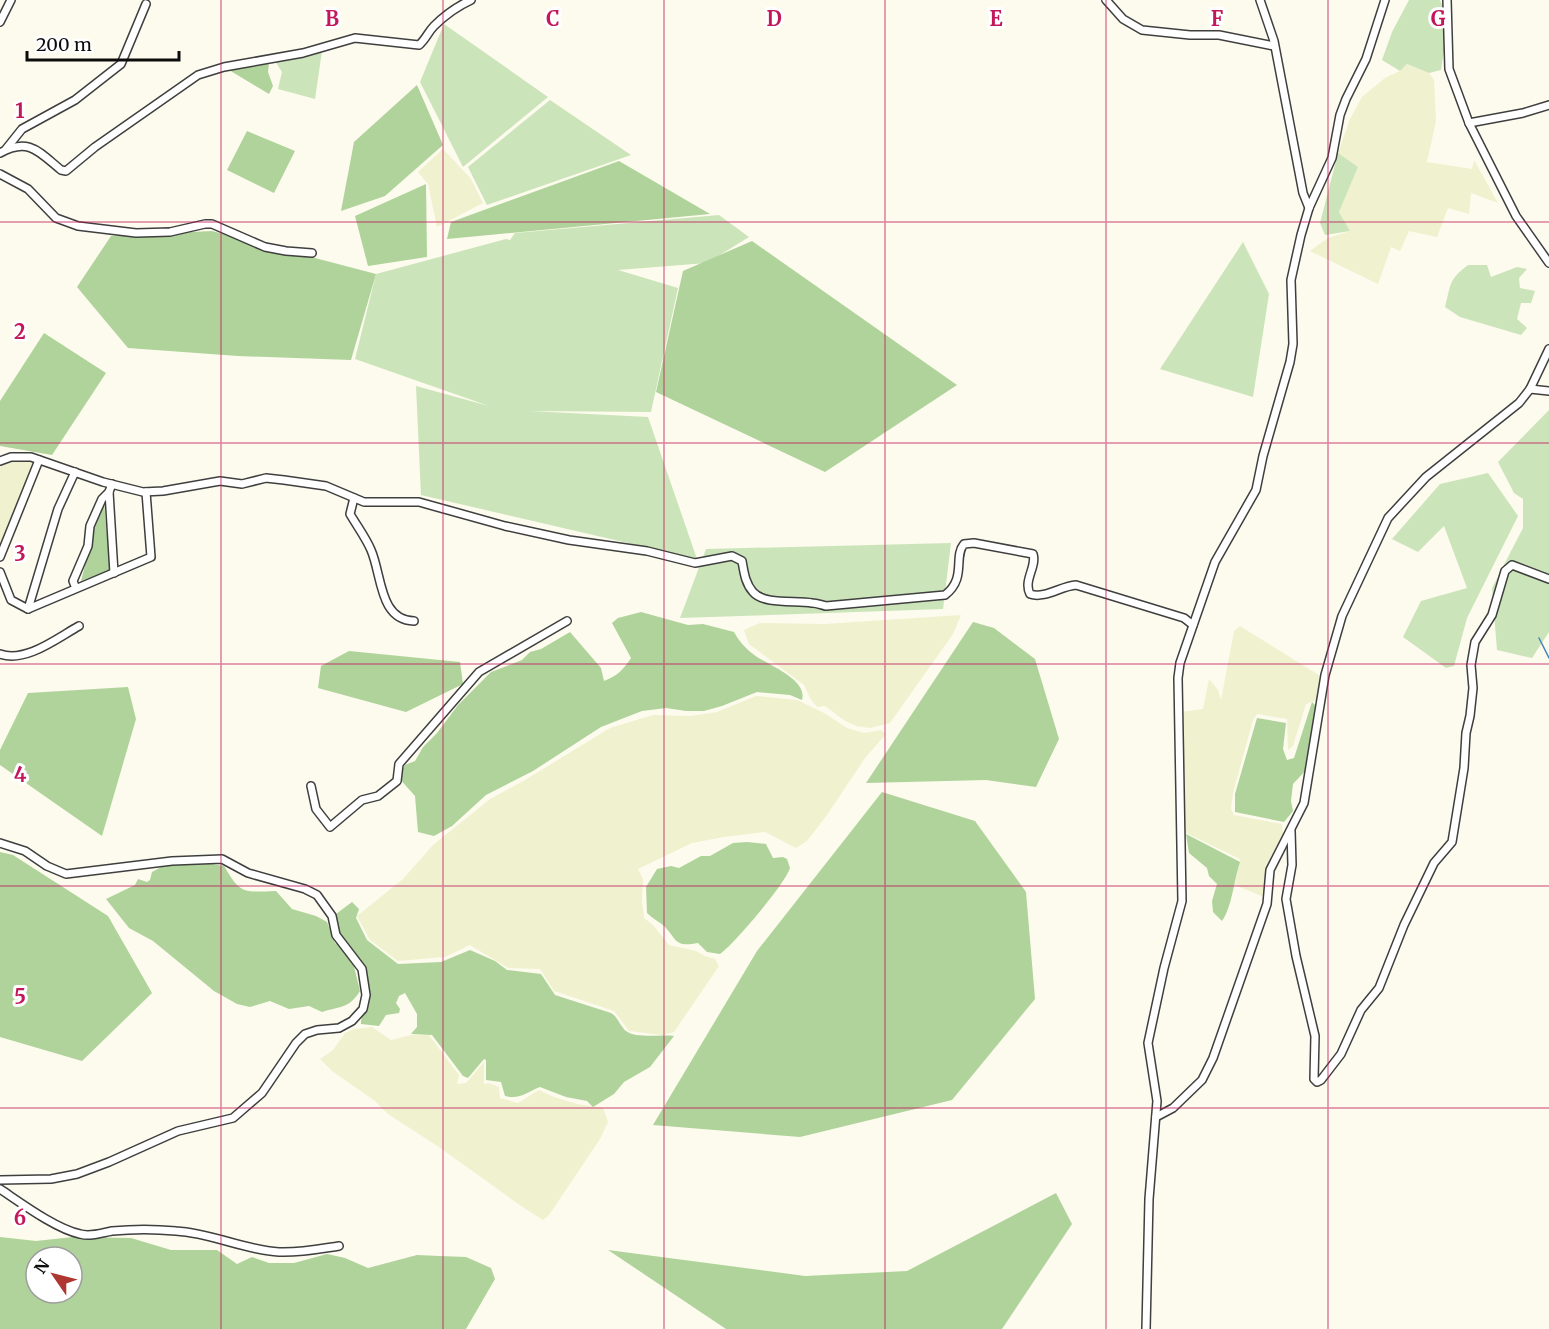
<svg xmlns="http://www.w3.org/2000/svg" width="1549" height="1329" font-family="Merriweather,serif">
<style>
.farmland{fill:#f0f1cf}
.green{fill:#cce4ba}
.forest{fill:#afd39b;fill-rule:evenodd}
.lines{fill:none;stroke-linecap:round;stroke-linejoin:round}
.stream{stroke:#4484bf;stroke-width:1.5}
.minor-casing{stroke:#3f3f3f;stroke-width:10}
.minor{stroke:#fff;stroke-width:7}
.grid{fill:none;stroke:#c2185b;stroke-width:1.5;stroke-opacity:0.55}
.grid-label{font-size:20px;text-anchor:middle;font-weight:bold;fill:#c2185b;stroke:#fff;stroke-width:6;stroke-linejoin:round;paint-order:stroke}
</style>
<rect width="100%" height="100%" fill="#fdfbed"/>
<g class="farmland">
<polygon points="1407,64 1429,73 1434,80 1436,121 1427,162 1472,169 1474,160 1498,203 1471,193 1469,214 1448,208 1437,237 1409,231 1400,251 1391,247 1378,284 1310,251 1328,238 1350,231 1339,212 1358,167 1338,153 1350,119 1362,97 1385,78 1400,71"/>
<polygon points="443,149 471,179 483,203 437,227 428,184 418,172"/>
<polygon points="10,460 36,461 0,548 0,464"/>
<polygon points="961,615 953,634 890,723 870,728 856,726 845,721 825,706 817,707 810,698 804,685 749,644 744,630 760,623 825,624"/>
<polygon points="1240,626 1322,677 1317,700 1306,704 1293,746 1288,750 1287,719 1257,714 1253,720 1233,793 1231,809 1234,815 1282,824 1283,837 1267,869 1264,897 1235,885 1240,859 1184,832 1181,712 1203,709 1209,679 1218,690 1221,700 1234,631"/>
<polygon points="756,696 797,700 824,713 847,728 864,733 881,730 886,734 865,758 827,815 807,841 796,848 765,832 724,837 692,843 638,869 643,879 642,901 644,918 653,925 669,945 696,951 705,956 715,959 719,966 674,1032 662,1035 629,1031 614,1011 554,991 540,969 508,968 470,945 445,957 398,961 370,940 357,916 403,879 433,845 490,799 525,780 610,728 653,715 690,716 717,712"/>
<polygon points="372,1027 391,1040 411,1035 429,1035 459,1075 457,1084 466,1083 484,1062 484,1084 489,1083 499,1087 500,1098 518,1103 539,1090 554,1097 577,1104 603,1108 608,1122 600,1139 549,1215 543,1220 521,1206 439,1147 388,1114 375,1101 332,1071 320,1059 333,1050 345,1033 354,1029"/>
</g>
<g class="green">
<path d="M1409 0H1440C1451 26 1445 43 1441 70L1429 73 1407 64 1400 71 1382 60 1392 32Z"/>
<polygon points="444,24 548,97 463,167 420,82"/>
<polygon points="322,51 315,99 278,89 282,72 275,61"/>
<polygon points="550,100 631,155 487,205 468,167"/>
<polygon points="1338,153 1358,167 1339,212 1350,231 1325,235 1320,223"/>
<polygon points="719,215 749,237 707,263 618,270 678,288 651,412 530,411 648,417 697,559 421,495 416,386 489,406 355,359 376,274 506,239 510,240 515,233"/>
<polygon points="1243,242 1269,294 1253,397 1160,369"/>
<path d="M1468 265H1487L1491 277 1517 267 1527 269 1519 278 1520 288 1535 291 1531 303H1521L1517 319 1527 328 1521 335 1460 317 1445 307C1451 285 1448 280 1468 265Z"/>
<polygon points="1549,410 1549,632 1532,658 1497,650 1492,588 1523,528 1523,499 1514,493 1498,462"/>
<polygon points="1488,473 1518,516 1467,618 1454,666 1446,668 1403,637 1421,601 1467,588 1444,526 1418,552 1392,539 1440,484"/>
<polygon points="951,543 943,609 680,618 706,549"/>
</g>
<g class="forest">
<polygon points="269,62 268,72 273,86 269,94 224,67"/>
<polygon points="417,85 443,145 385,196 341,211 354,142"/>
<polygon points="247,131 295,151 274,193 227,170"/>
<polygon points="619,161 710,214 447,239 451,222"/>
<polygon points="426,184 427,257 368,266 355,216"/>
<polygon points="212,231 376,274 351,360 238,356 128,348 77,287 111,236"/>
<polygon points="752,241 957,385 825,472 656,392 683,271"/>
<polygon points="44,333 106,373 52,455 0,446 0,401"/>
<polygon points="104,501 110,570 81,581 98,514"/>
<path d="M641 612 688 625 703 624 734 632C739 641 745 648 753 654 767 665 808 679 802 700L790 695 757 692 722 706 704 711H686L666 708 642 711 601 727 533 771 486 795 452 826 434 836 418 832 415 796 398 777 405 765 415 761 423 747 437 733 458 705 491 672 522 660 530 652 541 649 570 632 601 668 604 681C617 676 623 670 631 658L612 623 618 618Z"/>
<polygon points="973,622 994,628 1035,659 1059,739 1036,787 986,780 866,783"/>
<polygon points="349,651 460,662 463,684 406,712 318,688 321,666"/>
<polygon points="128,687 136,719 102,836 0,765 0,750 28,693"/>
<polygon points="1312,702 1317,707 1307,769 1293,784 1291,801 1293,811 1284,822 1235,812 1235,794 1257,718 1286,723 1283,749 1287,760 1294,758"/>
<polygon points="882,792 975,821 1026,892 1035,999 952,1100 800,1137 653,1125 757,951"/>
<path d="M1186 834 1240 862C1234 880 1232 907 1222 921L1213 912 1212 901 1217 884 1209 876 1207 868 1189 853Z"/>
<path d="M747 842 766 844 773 858 783 857 787 859 790 868C785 884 735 943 720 954L707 952 698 943C673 948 677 938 663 925 658 921 652 918 647 913L646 887 657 869 671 866 679 868 701 856H710L733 843Z"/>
<polygon points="0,852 13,855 108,916 152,993 82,1061 0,1037"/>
<path d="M182 863H207L224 866C241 895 243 892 276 891L292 909 316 916 327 922 335 943 351 954 360 991C349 1009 340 1006 322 1012L309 1006 289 1009 270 1001 250 1007 237 1004 214 991 153 941 129 928 106 899 135 885 138 879 147 882 150 880 152 872 165 865Z"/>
<path d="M352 902 359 909 356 918 367 940 398 964 441 962 470 950 495 961 507 970 541 974 555 995 611 1013C618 1017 620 1026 626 1031 636 1039 663 1034 674 1036L650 1067 624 1082 614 1094 593 1107 587 1101 566 1097 540 1087C527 1092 520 1100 505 1096L501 1082 486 1080V1060L484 1059 468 1078 463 1076 432 1035 411 1034 417 1027V1014L405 993 399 996 396 1003 400 1009 399 1013 386 1015 379 1026 361 1024C360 1013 372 1004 370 992 366 965 330 944 336 914Z"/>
<polygon points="1056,1193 1072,1224 1002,1329 726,1329 608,1250 805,1276 907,1271"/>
<path d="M0 1237 36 1241 73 1237 131 1238 171 1250H217L237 1264 252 1257 269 1263H294L327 1254 345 1258 368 1268 417 1255 440 1256 466 1257 491 1268 495 1279 466 1329H0ZM36 1257H72V1293H36Z"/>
</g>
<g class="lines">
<polyline class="stream" points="1539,638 1549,658"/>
<defs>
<g id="minor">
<polyline points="1106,0 1123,19 1142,30 1190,35 1219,35 1274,46"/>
<polyline points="1260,0 1274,41 1303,193 1309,208"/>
<polyline points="1447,0 1449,69 1469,123 1516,216 1549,263"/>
<polyline points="0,22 11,0"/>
<polyline points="1469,123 1523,113 1549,105"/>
<polyline points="6,149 22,129 75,100 121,64 146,4"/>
<path d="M0 153C29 137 39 152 61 170L66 171 95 147 198 75 224 67 303 53 355 38 419 45C426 39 428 32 434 26 444 16 458 6 471 0"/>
<polyline points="0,174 28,189 56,218 78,226 136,233 170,232 205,224 212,224 265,247 286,251 312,253"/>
<polyline points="1530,389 1549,391"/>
<path d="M0 461 11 457H31L103 482 143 492 163 491 220 481 242 484 266 478 284 480 326 486 364 502H419L505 526 569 540 647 551 695 563 732 556 742 561C744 572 745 583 753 592 764 605 796 600 812 603 817 603 821 605 826 606L945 595C967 578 953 557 964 544L974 543 1033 554C1037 567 1023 580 1030 594 1045 599 1061 586 1076 585L1184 618 1193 625"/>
<polyline points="109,492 114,573"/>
<path d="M354 498 350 514C357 526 366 538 371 550 382 575 379 620 414 621"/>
<polyline points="0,557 39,460"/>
<polyline points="0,572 11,600 28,609 151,557 146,492"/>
<polyline points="75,586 73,581 88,546 90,526 102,499 109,492 112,484"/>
<polyline points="28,609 58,509 75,472"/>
<path d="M0 654C26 663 57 638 79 626"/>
<polyline points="311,786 316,809 330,827 362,800 378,796 397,781 399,764 479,672 567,621"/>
<polyline points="1291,831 1292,865 1286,899 1296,956 1315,1036 1314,1079 1317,1082 1321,1080 1341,1054 1361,1010 1379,988 1404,925 1434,863 1452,842 1464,768 1466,733 1470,716 1473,688 1471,665 1475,642 1492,615 1505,571 1512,565 1549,579"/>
<polyline points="0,843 25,851 47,866 66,874 172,861 222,859 248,873 305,889 317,895 332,916 336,935 362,969 366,995 363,1009 352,1021 339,1028 317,1030 305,1034 296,1043 262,1093 233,1118 178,1131 109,1162 77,1174 51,1179 0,1180"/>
<polyline points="1156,1117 1173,1108 1202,1080 1213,1058 1267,904 1270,870 1304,803 1325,675 1342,616 1388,518 1426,477 1519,403 1530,389 1549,349"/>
<path d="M0 1189C21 1203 56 1229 80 1234 91 1237 101 1233 112 1231 133 1229 155 1229 176 1231 212 1233 244 1250 279 1252 299 1253 319 1249 339 1246"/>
<polyline points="1146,1329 1149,1199 1157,1101 1148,1043 1164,968 1182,901 1178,678 1180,663 1215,562 1256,490 1263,456 1290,362 1293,344 1291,280 1301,235 1309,208 1332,158 1340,115 1346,99 1366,59 1385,0"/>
</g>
</defs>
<use href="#minor" class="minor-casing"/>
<use href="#minor" class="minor"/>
</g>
<path class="grid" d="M221 0V1329M443 0V1329M664 0V1329M885 0V1329M1106 0V1329M1328 0V1329M0 222H1549M0 443H1549M0 664H1549M0 886H1549M0 1108H1549"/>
<g class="grid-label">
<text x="332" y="26">B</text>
<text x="553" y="26">C</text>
<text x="774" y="26">D</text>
<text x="996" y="26">E</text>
<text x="1217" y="26">F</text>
<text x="1438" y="26">G</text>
<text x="20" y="118">1</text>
<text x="20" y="339">2</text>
<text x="20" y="561">3</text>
<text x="20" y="782">4</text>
<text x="20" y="1004">5</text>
<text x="20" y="1225">6</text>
</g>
<g transform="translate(54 1275) rotate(305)"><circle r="28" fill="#ffffff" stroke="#9e9e9e" stroke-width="1.5"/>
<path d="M0-4.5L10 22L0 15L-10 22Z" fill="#ae3732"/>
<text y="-9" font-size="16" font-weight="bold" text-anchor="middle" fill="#0c0c0c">N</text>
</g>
<path d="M27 51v9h152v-9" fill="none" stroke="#0c0c0c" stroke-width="3"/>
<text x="36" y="51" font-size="18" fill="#0c0c0c" stroke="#ffffff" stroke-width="4.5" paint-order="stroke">200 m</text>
</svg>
